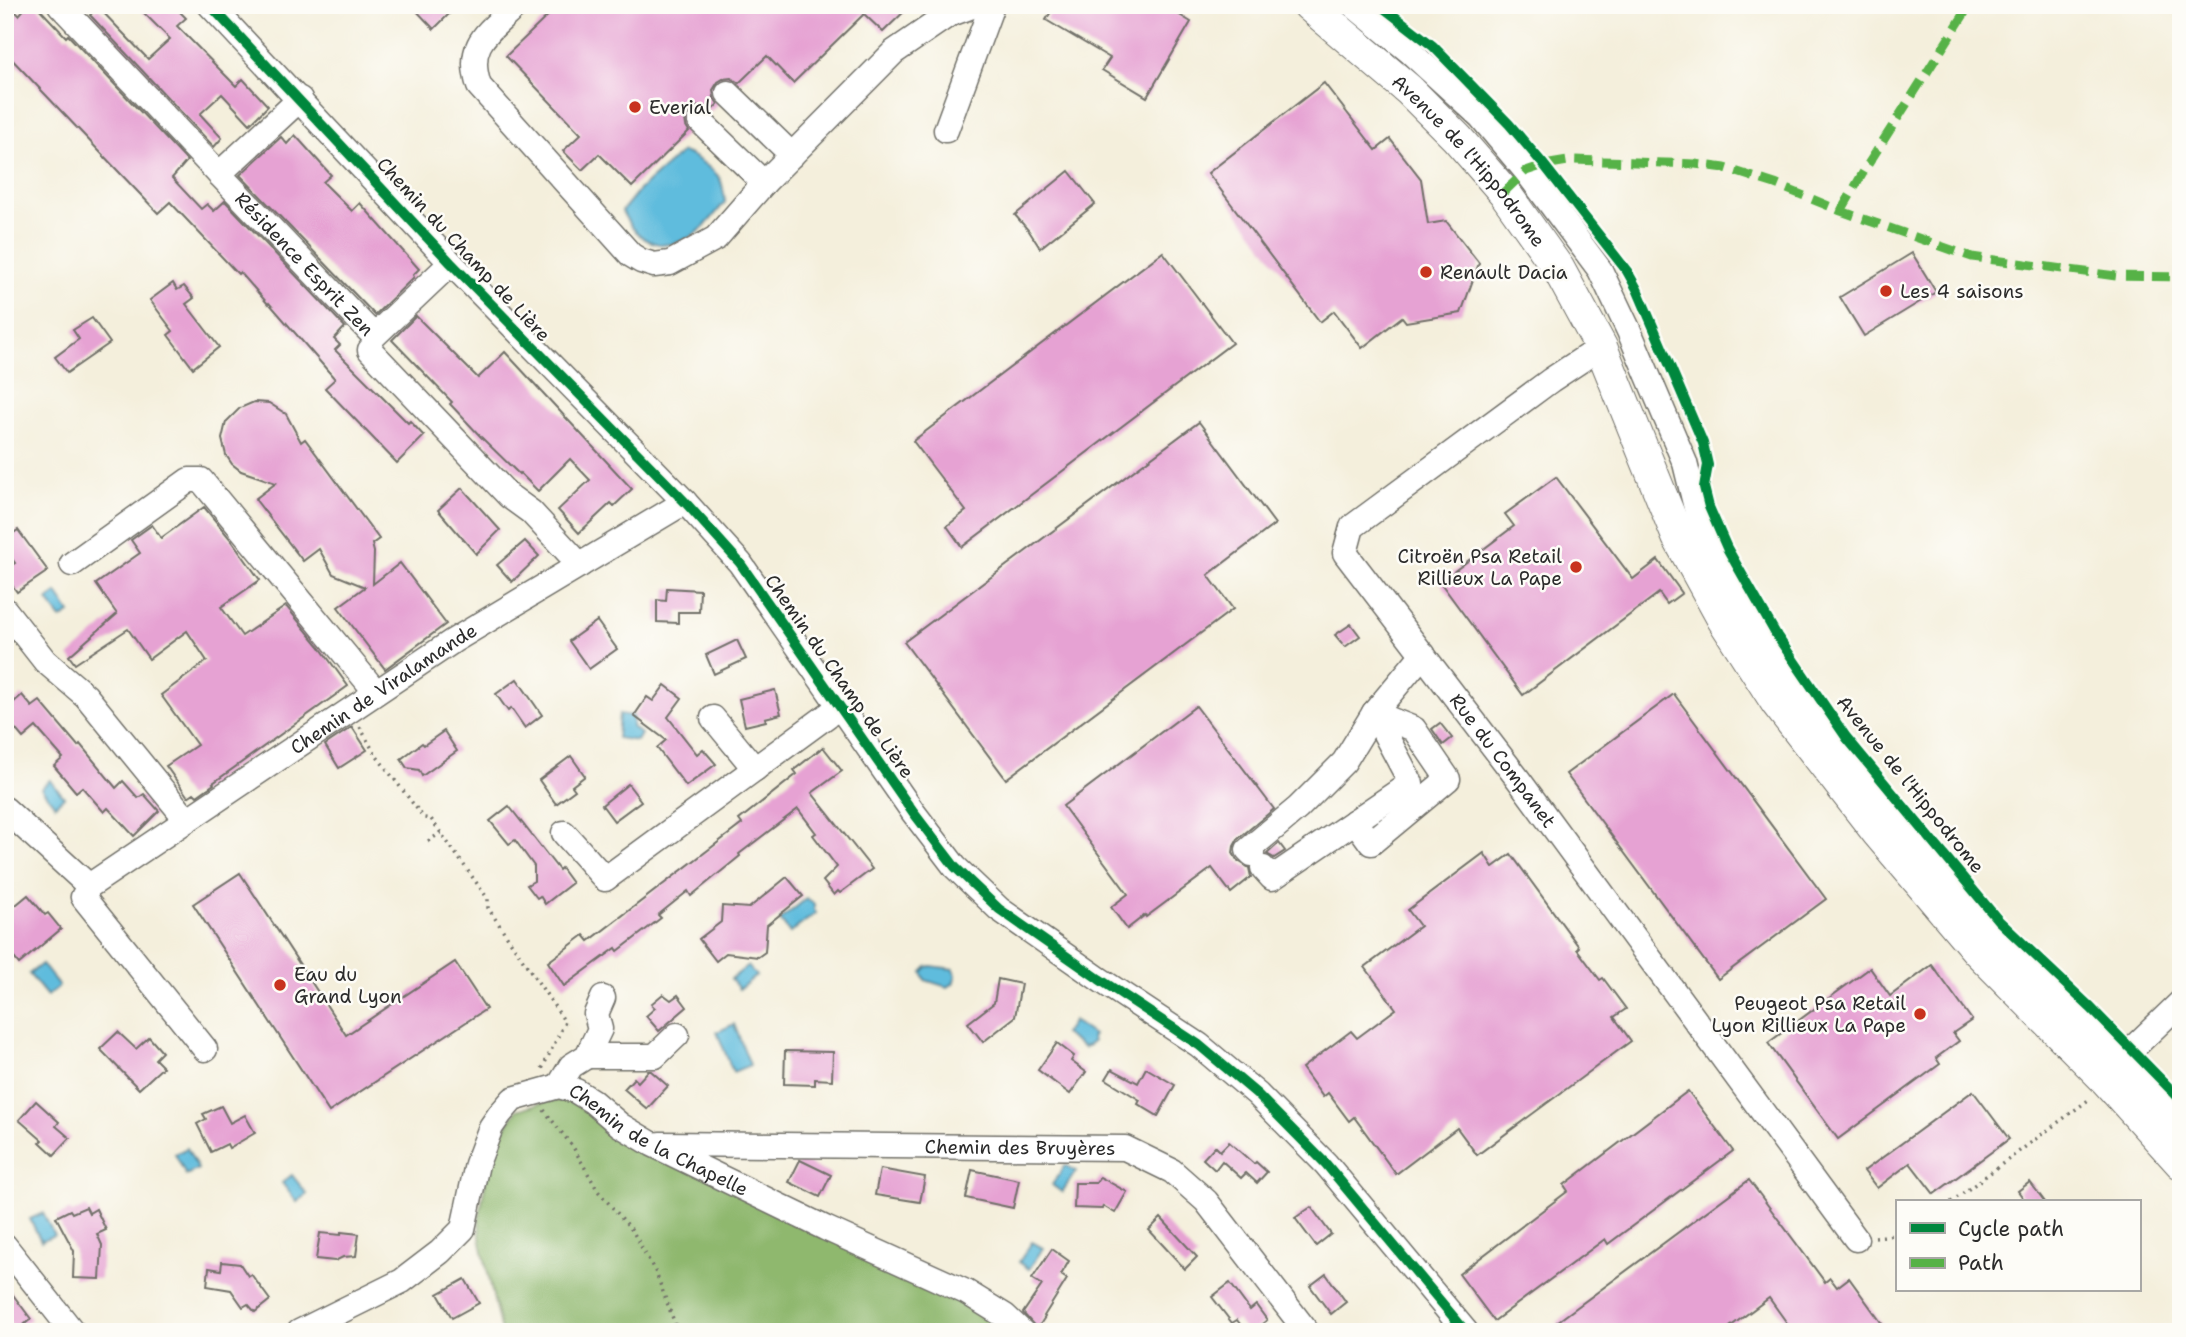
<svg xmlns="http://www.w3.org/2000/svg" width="2186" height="1337" font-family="'Shantell Sans',sans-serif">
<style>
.forest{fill:#8fb86e;stroke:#5d724c;stroke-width:2}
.water{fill:#5fbcdd;stroke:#457484;stroke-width:2}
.building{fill:#e6a2d3}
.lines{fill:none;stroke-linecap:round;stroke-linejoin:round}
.minor-casing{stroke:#717069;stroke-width:27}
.major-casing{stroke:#717069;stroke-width:34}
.path{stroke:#717069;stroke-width:3.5;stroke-dasharray:2 5;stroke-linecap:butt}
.minor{stroke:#fff;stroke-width:24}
.major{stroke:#fff;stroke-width:32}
.quiet{stroke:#56b246;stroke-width:9;stroke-dasharray:18 9;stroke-linecap:butt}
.cycleway-casing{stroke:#fdfcf7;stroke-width:15}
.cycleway{stroke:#00873e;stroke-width:10}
.poi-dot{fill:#c8321e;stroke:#fdfcf7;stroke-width:2.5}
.labels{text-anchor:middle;stroke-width:5;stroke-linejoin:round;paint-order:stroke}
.poi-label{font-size:19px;fill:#2b2b2b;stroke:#fdfcf7;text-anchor:start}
.street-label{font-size:19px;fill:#2b2b2b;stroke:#fdfcf7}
</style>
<rect width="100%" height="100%" fill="#fdfcf7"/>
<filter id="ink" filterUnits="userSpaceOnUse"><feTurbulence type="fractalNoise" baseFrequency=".0143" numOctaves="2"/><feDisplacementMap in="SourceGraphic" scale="14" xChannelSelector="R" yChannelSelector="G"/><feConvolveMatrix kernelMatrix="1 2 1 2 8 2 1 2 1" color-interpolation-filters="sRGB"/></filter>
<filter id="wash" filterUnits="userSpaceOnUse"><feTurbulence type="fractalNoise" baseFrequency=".00686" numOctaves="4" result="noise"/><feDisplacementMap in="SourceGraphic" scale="28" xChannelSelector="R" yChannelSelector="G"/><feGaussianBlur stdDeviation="1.57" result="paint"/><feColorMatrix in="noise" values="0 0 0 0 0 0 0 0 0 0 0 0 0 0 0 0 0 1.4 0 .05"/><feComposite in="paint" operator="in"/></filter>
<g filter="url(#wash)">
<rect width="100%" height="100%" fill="#f4efdc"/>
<polygon class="forest" points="559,1100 576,1104 607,1128 977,1308 1012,1332 785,1332 736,1328 681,1332 501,1332 480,1238 479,1219 488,1168 499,1137 517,1110 547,1101"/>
<g class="water">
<path d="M682 152C690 154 696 158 703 163 722 177 722 178 725 202 717 211 709 224 699 231 667 255 639 246 622 211L639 190Z"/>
<polygon points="57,593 70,613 61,619 48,600"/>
<polygon points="619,714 633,716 632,727 641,734 637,741 617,738"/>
<polygon points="50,780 64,797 55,805 41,788"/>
<polygon points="806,899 814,904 814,910 816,913 790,933 780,920"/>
<polygon points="42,964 59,986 47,996 29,974"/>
<polygon points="748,966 756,976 739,989 731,979"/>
<polygon points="931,966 953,969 956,975 953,984 947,987 925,980 922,972 927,967"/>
<polygon points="1073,1021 1093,1035 1091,1038 1093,1041 1088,1046 1085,1046 1084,1048 1064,1034"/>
<polygon points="734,1024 750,1065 733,1072 717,1032"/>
<polygon points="187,1148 198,1169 186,1175 175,1154"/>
<polygon points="1065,1165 1076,1171 1062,1192 1052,1185"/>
<polygon points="292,1175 307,1194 297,1202 282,1183"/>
<polygon points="43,1213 54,1235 41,1241 30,1219"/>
<polygon points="1032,1242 1043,1248 1029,1269 1019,1262"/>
</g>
<g id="blocks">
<g class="building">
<polygon points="5,5 9,5 19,15 28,5 36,5 66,37 68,35 187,161 172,178 201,209 207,204 214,211 225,201 345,327 334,339 340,345 335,350 408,423 410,421 424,436 397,463 325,388 335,379 269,303 268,304 240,272 238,274 170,202 158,213 5,52"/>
<polygon points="136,5 173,5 186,18 177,26 236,86 243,79 268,106 250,124 222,94 200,114 222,138 214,147 90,15 98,7 148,59 170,39"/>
<polygon points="411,5 458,5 434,29"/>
<polygon points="559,5 911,5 883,32 864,14 793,83 767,56 739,83 731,78 723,79 718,82 713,90 714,98 718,104 711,111 703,106 695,107 690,110 685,118 686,126 689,131 632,187 599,154 582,170 563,151 581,134 506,56"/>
<polygon points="1055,5 1163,5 1191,22 1147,97 1102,70 1110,58 1046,20"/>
<polygon points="1324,83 1376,150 1390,139 1421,179 1428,224 1446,221 1479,263 1461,313 1406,322 1402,317 1362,348 1334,311 1320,322 1208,173"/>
<polygon points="295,135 331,175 323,182 352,211 360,203 419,269 413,275 414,277 375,315 240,175 281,137 287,144"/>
<polygon points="1069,171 1095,204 1040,248 1029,231 1015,215"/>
<polygon points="1163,252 1232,343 962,547 947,526 966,511 913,441"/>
<polygon points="1912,253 1936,292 1864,336 1840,297"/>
<polygon points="173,283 177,290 184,286 194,298 186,304 219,347 193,368 168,335 173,331 150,300"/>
<polygon points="416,316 478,378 505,352 632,489 614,506 611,503 579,533 558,510 590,480 570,459 538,491 520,473 519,474 481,437 450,404 452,402 392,340"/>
<polygon points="92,318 110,343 67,373 55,357 79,339 73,330"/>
<polygon points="254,402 269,403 286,414 301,442 305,439 379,539 372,544 374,552 373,584 400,563 446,624 385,669 338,607 365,587 333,574 319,549 303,561 255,499 276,483 241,471 232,464 226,455 222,439 226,422 240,408"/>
<polygon points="1199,422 1275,524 1208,575 1233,609 1006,779 904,642"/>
<polygon points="1556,477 1633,579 1658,560 1682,593 1667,604 1659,593 1523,695 1440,582 1514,526 1505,514"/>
<polygon points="462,488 500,530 476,554 438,510"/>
<polygon points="204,507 232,541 260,580 221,607 242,636 286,606 319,646 348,686 213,783 214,784 197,796 194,793 188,797 166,766 197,745 161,695 207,661 187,631 149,659 128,629 75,664 69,656 117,614 96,584 140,553 131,540 152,525 161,538"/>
<polygon points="18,530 48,571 17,592 5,575 5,570 15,563 5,549 5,539"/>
<polygon points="525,541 539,556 512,582 497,565"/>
<polygon points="667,588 700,590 699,612 678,612 678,623 657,622 657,600 666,601"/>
<polygon points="597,621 617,649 589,669 569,641"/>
<polygon points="1351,624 1360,636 1345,647 1335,635"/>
<polygon points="737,640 746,659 714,674 706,655"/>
<polygon points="517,679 542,715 525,728 511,708 508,711 496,694"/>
<polygon points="665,685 682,698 668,717 697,754 703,749 716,764 686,786 657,748 666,740 634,716 647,697 653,701"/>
<polygon points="775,690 781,714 765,718 766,721 745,726 739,699"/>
<polygon points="1674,694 1826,899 1718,979 1566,774"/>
<polygon points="22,695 32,707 40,701 78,746 80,744 116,788 123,781 138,798 144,794 159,811 134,836 108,808 104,812 82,787 76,792 54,766 63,758 36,727 23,738 5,717 5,710"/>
<polygon points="1196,706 1274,809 1238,839 1234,846 1233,853 1237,860 1249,868 1251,877 1231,893 1212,868 1146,917 1145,915 1127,929 1111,907 1128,894 1063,806"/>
<polygon points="1440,723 1452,738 1443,745 1432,729"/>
<polygon points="352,727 367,750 339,768 325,745"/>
<polygon points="444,731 457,751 422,776 419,770 407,768 401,759 422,743 424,745"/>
<polygon points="823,747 842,771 812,793 872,869 840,893 838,891 834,895 823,881 837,867 813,835 816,833 798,809 739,854 740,856 691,896 688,891 658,915 661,918 618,951 616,948 564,986 548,962 584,935 589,941 742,824 739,820 797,774 794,770"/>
<polygon points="571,756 585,776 572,786 575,790 556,804 539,780"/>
<polygon points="628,784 641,801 614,821 602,805"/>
<polygon points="509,806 559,870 561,868 572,883 545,904 540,896 537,898 527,885 534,881 534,866 515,840 509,844 490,821"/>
<polygon points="1279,843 1285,851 1274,858 1267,854"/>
<polygon points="1484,853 1493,867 1511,854 1579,947 1577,949 1600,980 1603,978 1626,1009 1614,1017 1631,1041 1477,1155 1457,1128 1396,1174 1354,1117 1349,1121 1328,1093 1323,1097 1302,1068 1351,1031 1357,1038 1396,1009 1365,967 1420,926 1408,910"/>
<polygon points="240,873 346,1035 455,962 486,1009 329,1112 193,904"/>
<polygon points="787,877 803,896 767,925 765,952 758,957 726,953 716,961 699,939 721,922 722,906 749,908"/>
<polygon points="28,895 45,915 48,913 61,929 19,964 5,947 5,914"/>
<polygon points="1932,965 1972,1020 1953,1033 1959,1041 1936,1058 1940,1064 1838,1139 1768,1043 1870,968 1890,996"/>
<polygon points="998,979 1021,984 1015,1017 983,1042 968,1023 994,1003"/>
<polygon points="663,994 671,1000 678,995 687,1007 659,1031 646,1016 655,1008 651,1004"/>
<polygon points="118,1032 136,1049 149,1037 162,1052 155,1059 163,1067 139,1089 100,1049"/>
<polygon points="1057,1043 1074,1056 1071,1061 1086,1072 1070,1094 1038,1070"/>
<polygon points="785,1051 833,1052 832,1080 815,1079 815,1085 784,1084"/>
<polygon points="1146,1068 1175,1085 1158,1116 1138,1104 1140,1100 1106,1079 1112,1069 1138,1083"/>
<polygon points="648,1071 651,1071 668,1086 647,1109 624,1089 634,1078 638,1082"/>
<polygon points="1688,1091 1733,1151 1608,1244 1605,1239 1494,1321 1459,1274 1568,1191 1564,1185"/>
<polygon points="1973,1091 2009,1139 1934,1194 1910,1163 1877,1188 1864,1171"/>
<polygon points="36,1101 59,1122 56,1126 70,1138 54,1155 40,1142 42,1140 19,1120"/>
<polygon points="221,1106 230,1123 245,1115 255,1133 229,1148 227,1144 211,1152 197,1124 206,1119 203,1114"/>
<polygon points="1229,1142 1254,1164 1256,1162 1267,1172 1257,1183 1246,1173 1241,1178 1222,1161 1215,1170 1203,1159 1215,1146 1220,1151"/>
<polygon points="800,1160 831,1175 820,1197 789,1182"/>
<polygon points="880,1169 925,1177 920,1202 875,1195"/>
<polygon points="972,1170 1019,1180 1013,1208 966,1198"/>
<polygon points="1100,1177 1127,1192 1115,1213 1103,1206 1102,1209 1074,1208 1075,1183 1096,1183"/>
<polygon points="1749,1180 1825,1282 1830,1278 1837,1287 1849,1278 1888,1332 1775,1332 1787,1323 1769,1298 1723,1332 1564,1332 1557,1322"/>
<polygon points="2030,1182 2045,1202 2026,1202 2018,1191"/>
<polygon points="86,1207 89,1213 96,1209 106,1230 97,1234 102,1245 100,1279 73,1278 74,1251 56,1217 70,1210 72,1213"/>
<polygon points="1311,1207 1331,1234 1316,1246 1295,1218"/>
<polygon points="1161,1218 1197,1257 1185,1269 1149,1230"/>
<polygon points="341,1232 359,1234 356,1256 343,1257 335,1261 316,1259 320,1233 341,1235"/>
<polygon points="1052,1249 1069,1261 1061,1275 1067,1279 1044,1316 1045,1317 1037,1329 1023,1313 1042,1285 1032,1279"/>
<polygon points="222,1262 240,1264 248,1276 251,1274 270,1300 255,1312 248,1304 243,1307 231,1290 207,1286 209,1268 221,1270"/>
<polygon points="1326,1274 1346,1302 1331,1314 1310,1286"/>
<polygon points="465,1279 479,1303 452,1318 438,1294"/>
<polygon points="1230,1283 1250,1310 1256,1305 1267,1320 1252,1332 1246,1332 1237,1320 1232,1323 1212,1297"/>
<polygon points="5,1284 31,1319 16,1331 5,1317"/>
</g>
</g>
</g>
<g filter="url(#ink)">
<use href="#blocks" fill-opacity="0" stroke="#717069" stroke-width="2"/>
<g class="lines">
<defs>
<g id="minor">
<polyline points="60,5 219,174 300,99"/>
<polyline points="210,5 451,263 685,502 740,563 913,812 955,867 999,909 1099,979 1199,1045 1257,1094 1326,1164 1466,1332"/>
<path d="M517 5C489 32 465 43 479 86L631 255 641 261 654 265 670 263 716 238 764 183 894 52 948 15 975 5"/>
<polyline points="1353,5 1409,51 1481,117 1526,171 1600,270 1629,331 1685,463 1700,524 1720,569 1794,689 1876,796 1990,934 2050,986 2181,1125"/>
<polyline points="728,93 792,155"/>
<polyline points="700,121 764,183"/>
<polyline points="946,130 992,5"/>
<path id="s1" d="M219 174 374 336 451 263"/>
<path id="s2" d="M1601 347 1551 380 1352 527 1345 553 1518 779 1856 1239"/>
<polyline points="370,350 509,496 531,512 580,565"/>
<polyline points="72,564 189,480 201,480 376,692"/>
<polyline points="5,610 45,661 86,696 187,820"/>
<polyline points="713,718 755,769"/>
<polyline points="5,809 89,886"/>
<polyline points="1355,821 1371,843 1448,779 1414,729 1374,713"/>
<polyline points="564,833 605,879 839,707"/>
<polyline points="1252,854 1248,850 1298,808 1344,762 1374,713 1423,654"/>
<polyline points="1263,868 1272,878 1411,783 1374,713"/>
<path id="s3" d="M205 1049 83 897 89 886 453 641 685 502"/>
<polyline points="587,1056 655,1056 677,1035"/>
<polyline points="2111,1075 2131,1050 2181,1002"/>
<polyline points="559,1086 571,1066 587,1056 600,1029 596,1014 603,998"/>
<path id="s4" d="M660 1144 1125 1148 1172 1171 1206 1201 1307 1332"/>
<polyline points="5,1246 73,1332"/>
<path id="s5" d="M299 1332 402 1281 440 1252 463 1229 477 1164 491 1127 500 1114 513 1099 559 1086 576 1091 592 1101 620 1125 652 1144 825 1228 966 1292 1005 1316 1022 1332"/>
</g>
<g id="major">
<path id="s6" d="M1309 5 1409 90 1457 138 1504 192 1558 268 1601 347 1678 537 1723 619 1777 703 1878 833 1977 950 2107 1081 2181 1163"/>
</g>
</defs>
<use href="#minor" class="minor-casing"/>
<use href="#major" class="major-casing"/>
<g class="path">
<polyline points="360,727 375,754 424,818 431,819 488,899 488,908 565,1022 542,1069"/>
<polyline points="428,841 441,833"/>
<polyline points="544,1110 573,1147 598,1191 632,1230 656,1273 678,1332"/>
<polyline points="1951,1202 2091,1098"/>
<polyline points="1875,1237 1897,1235"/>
</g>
<use href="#minor" class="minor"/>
<use href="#major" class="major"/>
<g class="quiet">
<polyline points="1504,192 1526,171 1544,165 1574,160 1695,164 1725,168 1775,184 1841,211 1972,257 2116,276 2181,277"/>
<polyline points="1841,211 1867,166 1970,5"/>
</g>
<defs>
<g id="cycleway">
<polyline points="210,5 451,263 685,502 740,563 913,812 955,867 999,909 1099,979 1199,1045 1257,1094 1326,1164 1466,1332"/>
<polyline points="1380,5 1433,46 1509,124 1544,165 1627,271 1637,289 1703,443 1708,465 1704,487 1709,507 1727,548 1777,636 1846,737 1998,920 2091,1008 2181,1100"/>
</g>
</defs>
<use href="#cycleway" class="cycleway-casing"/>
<use href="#cycleway" class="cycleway"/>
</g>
</g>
<g class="poi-dot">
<circle cx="635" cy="107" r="7"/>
<circle cx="1426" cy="272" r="7"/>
<circle cx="1886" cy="291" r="7"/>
<circle cx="1576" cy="567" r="7"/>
<circle cx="280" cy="985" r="7"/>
<circle cx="1920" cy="1014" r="7"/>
</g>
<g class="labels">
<g class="poi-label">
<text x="649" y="114">Everial</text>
<text x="1440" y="279">Renault Dacia</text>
<text x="1900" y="298">Les 4 saisons</text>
<text x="1562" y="563" text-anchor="end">Citroën Psa Retail<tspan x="1562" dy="22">Rillieux La Pape</tspan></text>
<text x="294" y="981">Eau du<tspan x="294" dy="22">Grand Lyon</tspan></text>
<text x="1906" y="1010" text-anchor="end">Peugeot Psa Retail<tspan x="1906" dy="22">Lyon Rillieux La Pape</tspan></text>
</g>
<g class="street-label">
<text dy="7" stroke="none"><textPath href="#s6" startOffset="224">Avenue de l'Hippodrome</textPath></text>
<text transform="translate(464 249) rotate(47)" y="7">Chemin du Champ de Lière</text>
<text dy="7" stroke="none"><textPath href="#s1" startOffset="124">Résidence Esprit Zen</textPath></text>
<text transform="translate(840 676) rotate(55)" y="7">Chemin du Champ de Lière</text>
<text dy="7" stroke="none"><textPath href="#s3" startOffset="562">Chemin de Viralamande</textPath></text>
<text dy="7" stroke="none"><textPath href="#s2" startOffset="595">Rue du Companet</textPath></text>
<text transform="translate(1911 784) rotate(51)" y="7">Avenue de l'Hippodrome</text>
<text dy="7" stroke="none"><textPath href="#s5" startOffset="499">Chemin de la Chapelle</textPath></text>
<text dy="7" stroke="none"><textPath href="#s4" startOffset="360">Chemin des Bruyères</textPath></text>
</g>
</g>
<rect width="2186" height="1337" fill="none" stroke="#fdfcf7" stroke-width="28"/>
<rect x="1896" y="1200" width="245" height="91" fill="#fdfcf7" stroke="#a9a8a5" stroke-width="2"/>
<rect x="1910" y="1223" width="35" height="10" fill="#00873e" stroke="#a9a8a5" stroke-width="2"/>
<text x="1958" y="1236" font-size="21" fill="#2b2b2b">Cycle path</text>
<rect x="1910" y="1258" width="35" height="10" fill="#56b246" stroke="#a9a8a5" stroke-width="2"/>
<text x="1958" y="1270" font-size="21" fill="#2b2b2b">Path</text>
</svg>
